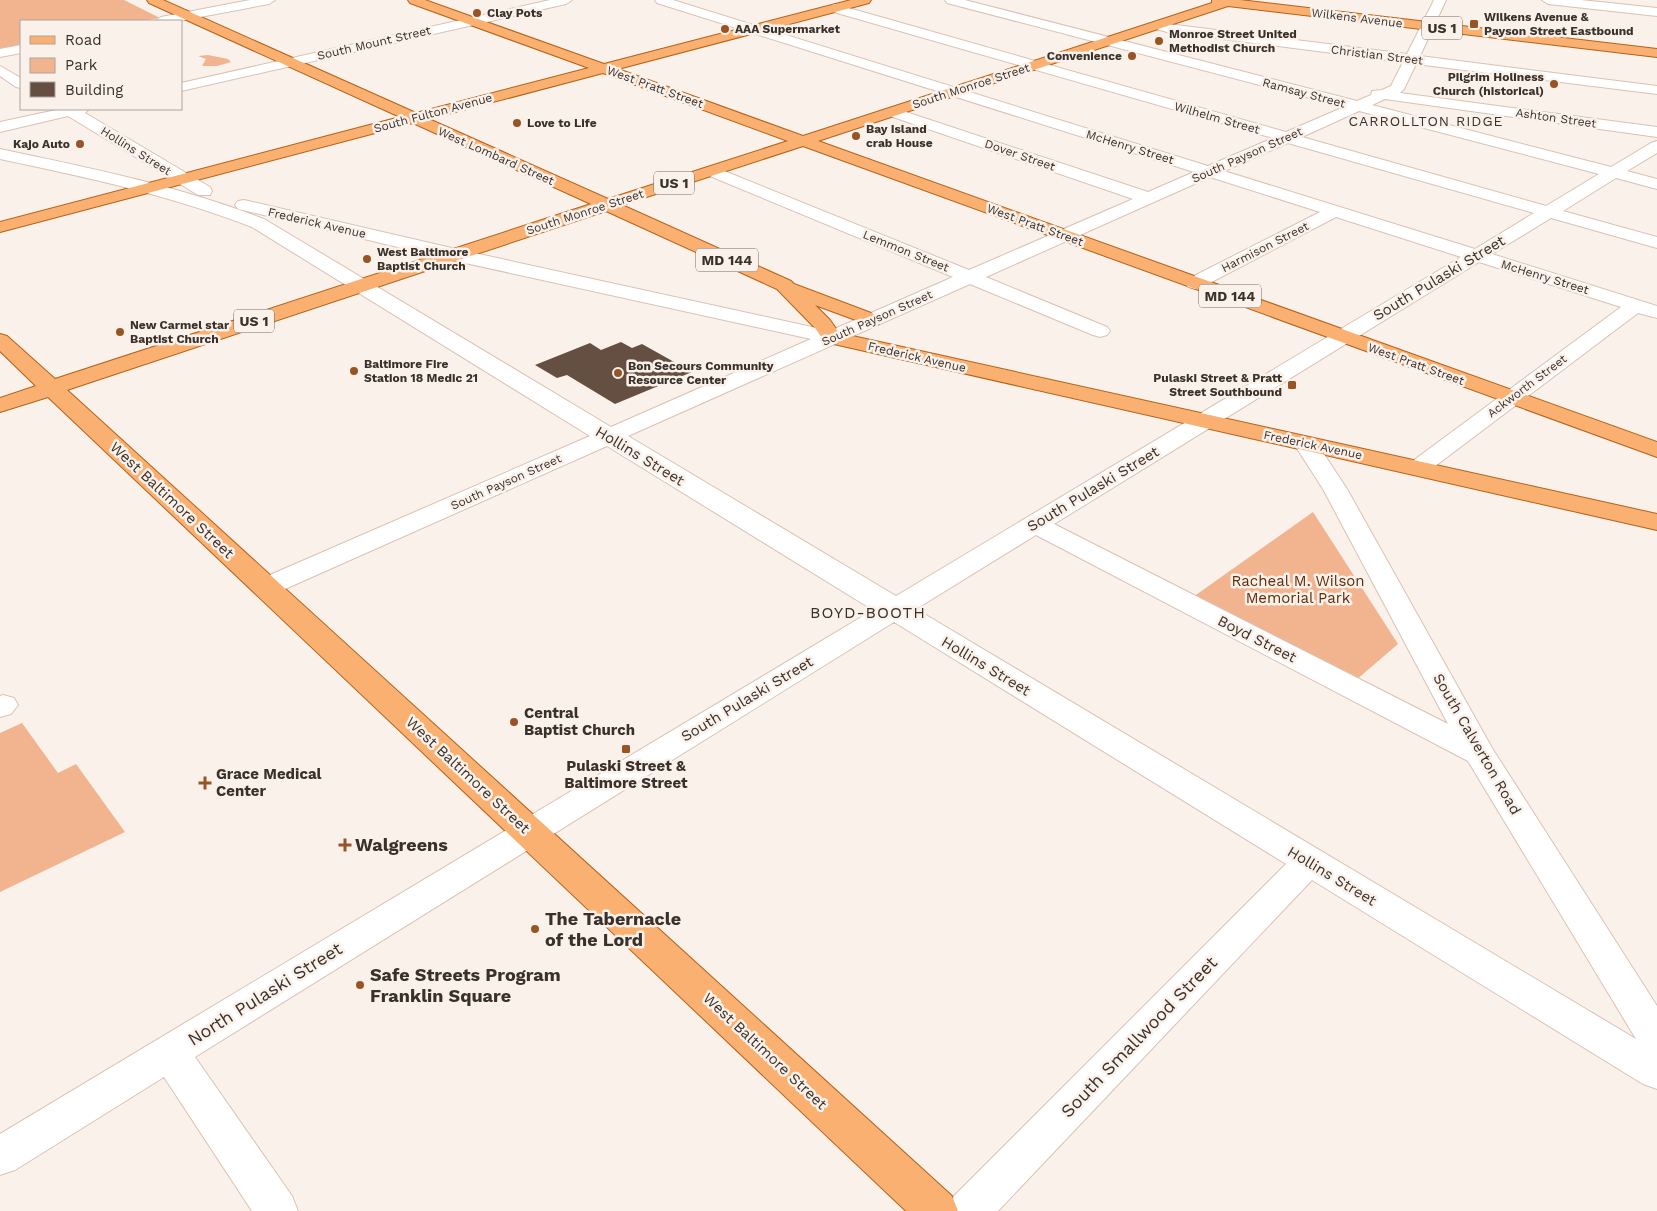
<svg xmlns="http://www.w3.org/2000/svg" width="1657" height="1211" font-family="'Work Sans',sans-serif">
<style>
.green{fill:#f1b48f}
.building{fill:#644f42}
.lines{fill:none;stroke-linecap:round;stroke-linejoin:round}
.minor-casing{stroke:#dac1b2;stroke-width:2}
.major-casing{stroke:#b46219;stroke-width:2}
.minor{fill:#fff;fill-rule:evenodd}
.major{fill:#f9b070;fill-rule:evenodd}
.poi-dot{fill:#975425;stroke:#fbf1eb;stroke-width:2}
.labels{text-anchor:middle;stroke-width:5;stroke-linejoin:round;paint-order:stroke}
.far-poi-label{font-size:12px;font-weight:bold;fill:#3b312b;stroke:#fbf1eb;text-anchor:start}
.far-street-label{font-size:12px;fill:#3b312b;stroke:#fbf1eb}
.shield{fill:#fbf1eb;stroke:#756b65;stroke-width:1}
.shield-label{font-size:14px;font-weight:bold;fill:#3b312b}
.far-neighbourhood-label{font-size:14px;letter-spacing:1px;fill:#3b312b;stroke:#fbf1eb}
.street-label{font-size:15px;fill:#3b312b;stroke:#fbf1eb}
.park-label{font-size:15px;fill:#5e2d07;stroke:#fbf1eb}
.poi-label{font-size:15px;font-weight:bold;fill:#3b312b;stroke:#fbf1eb;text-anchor:start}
.neighbourhood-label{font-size:16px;letter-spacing:1px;fill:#3b312b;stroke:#fbf1eb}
.near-poi-label{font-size:18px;font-weight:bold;fill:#3b312b;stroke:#fbf1eb;text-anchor:start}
.near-street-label{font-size:18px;fill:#3b312b;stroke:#fbf1eb}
</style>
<rect width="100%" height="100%" fill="#fbf1eb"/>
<g class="green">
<polygon points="0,0 124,0 160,18 141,21 21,21 21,45 0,49"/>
<polygon points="208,55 228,59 231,62 217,66 202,66 206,59 198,56"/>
<polygon points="1313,512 1398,644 1356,680 1193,597"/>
<polygon points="22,723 58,773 76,764 125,832 0,892 0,733"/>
</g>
<polygon class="building" points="621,342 632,348 642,344 692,372 615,404 567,375 557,378 535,365 590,343 601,350"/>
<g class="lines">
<defs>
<g id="minor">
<polygon points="250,0 275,0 269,4 179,21 155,21 161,17"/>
<polygon points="550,0 572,0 566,4 181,91 181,83"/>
<path d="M655 0H673L1208 166 1273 138 830 11 828 8 834 4 838 5 1286 132 1344 107 947 3 945 0H965L1357 101 1371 95 1372 91 1382 90 1391 86 1403 62 1167 32 1153 28 1151 25 1157 21 1168 24 1407 54 1434 0H1446L1420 56 1657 86V94L1416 64 1404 89 1400 93 1657 127V137L1385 99 1372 105 1611 167 1651 143 1657 141V153L1627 171 1657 179V189L1616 178 1563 211 1657 237V248L1551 218 1492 254 1657 306V318L1638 313 1426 473 1418 475 1410 473 1406 468 1410 463 1621 307 1479 262 1054 524 1448 724 1323 489 1294 444 1298 439 1306 437 1314 439 1347 489 1492 748 1657 1006V1089L1643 1084 1312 880 998 1211H948L954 1196 1286 864 894 622 195 1057 292 1196 298 1211H252L164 1077 15 1170 0 1175V1134L873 610 607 446 276 593 266 595 256 593 252 587 256 581 590 436 252 227C170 195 85 177 0 159V149C90 168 179 186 264 219L611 427 811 339 456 261 238 209 235 205 238 201 244 200 456 249 830 331 953 277 705 174 703 171 705 168H717L969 270 1133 199 887 115 885 112 887 109H897L1148 192 1194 172 657 3ZM1359 111 1599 174 1546 206 1302 137ZM1288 143 1534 213 1475 249 1224 171ZM1210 177 1320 212 1188 279 1185 283 1188 287 1195 289 1202 287 1336 217 1461 257 896 596 628 436 970 284 1093 335 1100 337 1107 335 1110 331 1107 327 986 277ZM1036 535 1468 761 1636 1039 916 609Z"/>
<polygon points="1542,0 1581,0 1657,8 1657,16 1548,4"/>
<polygon points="21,45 21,53 0,57 0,49"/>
<polygon points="0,66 21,78 21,88 16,87 0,76"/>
<polygon points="56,109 89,109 85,113 210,187 212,191 210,195 198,195 68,116 0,132 0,122 56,110"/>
<polygon points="3,695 14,698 18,705 11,714 0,717 0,696"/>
</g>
<path id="major" d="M147 0H163L416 113 589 68 410 3 408 0H425L604 64 851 0H871L869 3 618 69 803 136 1212 3V0H1240L1657 49V57L1228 6 818 141 1657 442V457L803 146 622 205 791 281 794 284 879 316 882 320 879 324 872 326 815 305 830 320 839 333 1657 514V530L825 342 815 328 777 289 606 211 67 390 952 1196 958 1211H906L48 397 0 412V398L36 386 0 351V334L7 336 55 379 591 204 413 123 0 232V222L400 117 149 3ZM603 73 788 141 608 199 429 119Z"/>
</defs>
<use href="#minor" class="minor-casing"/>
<use href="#major" class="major-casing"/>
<use href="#minor" class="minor"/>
<use href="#major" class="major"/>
</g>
<g class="poi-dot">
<circle cx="477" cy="13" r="5"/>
<rect x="1469" y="19" width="10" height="10" rx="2.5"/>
<circle cx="725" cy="29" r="5"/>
<circle cx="1159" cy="41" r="5"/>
<circle cx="1132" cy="56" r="5"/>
<circle cx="1554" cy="84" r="5"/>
<circle cx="517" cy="123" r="5"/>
<circle cx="856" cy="136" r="5"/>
<circle cx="80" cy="144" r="5"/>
<circle cx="367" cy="259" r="5"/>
<circle cx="120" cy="332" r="5"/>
<circle cx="354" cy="371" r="5"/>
<circle cx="618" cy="373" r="5"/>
<rect x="1287" y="380" width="10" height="10" rx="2.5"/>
<circle cx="514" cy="722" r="5"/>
<rect x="621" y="744" width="10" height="10" rx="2.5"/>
<path d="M202.5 775.5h5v5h5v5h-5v5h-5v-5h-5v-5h5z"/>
<path d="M342.5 837.5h5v5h5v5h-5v5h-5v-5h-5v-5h5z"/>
<circle cx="535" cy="929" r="5"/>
<circle cx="360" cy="985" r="5"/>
</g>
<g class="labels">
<g class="far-poi-label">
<text x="487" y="17">Clay Pots</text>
<text x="1484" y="21">Wilkens Avenue &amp;<tspan x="1484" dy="14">Payson Street Eastbound</tspan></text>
<text x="735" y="33">AAA Supermarket</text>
<text x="1169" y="38">Monroe Street United<tspan x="1169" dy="14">Methodist Church</tspan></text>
<text x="1122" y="60" text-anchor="end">Convenience</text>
<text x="1544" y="81" text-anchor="end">Pilgrim Holiness<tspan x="1544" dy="14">Church (historical)</tspan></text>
<text x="527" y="127">Love to Life</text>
<text x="866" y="133">Bay Island<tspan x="866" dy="14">crab House</tspan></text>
<text x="70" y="148" text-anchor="end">Kajo Auto</text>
<text x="377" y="256">West Baltimore<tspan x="377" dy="14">Baptist Church</tspan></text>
<text x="130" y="329">New Carmel star<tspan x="130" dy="14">Baptist Church</tspan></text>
<text x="364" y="368">Baltimore Fire<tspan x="364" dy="14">Station 18 Medic 21</tspan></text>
<text x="628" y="370">Bon Secours Community<tspan x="628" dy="14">Resource Center</tspan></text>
<text x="1282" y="382" text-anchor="end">Pulaski Street &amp; Pratt<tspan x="1282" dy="14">Street Southbound</tspan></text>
</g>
<g class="far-street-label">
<text transform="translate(1357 18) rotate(7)" y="4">Wilkens Avenue</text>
<text transform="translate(374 43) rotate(-13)" y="4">South Mount Street</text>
<text transform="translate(1377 55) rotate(7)" y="4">Christian Street</text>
<text transform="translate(971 86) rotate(-18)" y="4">South Monroe Street</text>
<text transform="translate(655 87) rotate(20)" y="4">West Pratt Street</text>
<text transform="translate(1304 93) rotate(15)" y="4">Ramsay Street</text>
<text transform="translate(433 113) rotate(-15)" y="4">South Fulton Avenue</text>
<text transform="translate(1217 118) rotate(16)" y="4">Wilhelm Street</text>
<text transform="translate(1556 118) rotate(8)" y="4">Ashton Street</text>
<text transform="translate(1130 147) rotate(17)" y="4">McHenry Street</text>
<text transform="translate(136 151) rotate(32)" y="4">Hollins Street</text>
<text transform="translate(1020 155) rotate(19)" y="4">Dover Street</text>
<text transform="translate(1247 155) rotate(-24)" y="4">South Payson Street</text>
<text transform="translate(496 156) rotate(24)" y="4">West Lombard Street</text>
<text transform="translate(585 212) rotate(-18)" y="4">South Monroe Street</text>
<text transform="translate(317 223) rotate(13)" y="4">Frederick Avenue</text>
<text transform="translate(1035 225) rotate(20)" y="4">West Pratt Street</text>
<text transform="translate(1265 247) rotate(-27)" y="4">Harmison Street</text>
<text transform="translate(906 251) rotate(22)" y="4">Lemmon Street</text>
<text transform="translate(1545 277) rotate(17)" y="4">McHenry Street</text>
<text transform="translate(877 318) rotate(-24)" y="4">South Payson Street</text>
<text transform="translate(917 357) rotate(13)" y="4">Frederick Avenue</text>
<text transform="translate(1416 364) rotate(20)" y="4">West Pratt Street</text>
<text transform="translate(1527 386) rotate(-37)" y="4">Ackworth Street</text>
<text transform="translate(1313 445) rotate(12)" y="4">Frederick Avenue</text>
<text transform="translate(506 482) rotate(-24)" y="4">South Payson Street</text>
</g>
<g class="shield">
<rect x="1422" y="16.5" width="40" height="23" rx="4"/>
<rect x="654" y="171.5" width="40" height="23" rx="4"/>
<rect x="696" y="248.5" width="62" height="23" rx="4"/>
<rect x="1199" y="284.5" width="62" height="23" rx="4"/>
<rect x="234" y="309.5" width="40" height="23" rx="4"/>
</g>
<g class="shield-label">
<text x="1442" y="33">US 1</text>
<text x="674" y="188">US 1</text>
<text x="727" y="265">MD 144</text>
<text x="1230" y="301">MD 144</text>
<text x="254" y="326">US 1</text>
</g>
<g class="far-neighbourhood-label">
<text x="1426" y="126">CARROLLTON RIDGE</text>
</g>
<g class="street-label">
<text transform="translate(1439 278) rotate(-31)" y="5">South Pulaski Street</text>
<text transform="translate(640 456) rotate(31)" y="5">Hollins Street</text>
<text transform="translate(1093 489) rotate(-31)" y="5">South Pulaski Street</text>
<text transform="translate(172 500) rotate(43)" y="5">West Baltimore Street</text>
<text transform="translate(1257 639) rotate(27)" y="5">Boyd Street</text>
<text transform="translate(986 666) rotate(31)" y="5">Hollins Street</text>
<text transform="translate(747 699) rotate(-31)" y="5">South Pulaski Street</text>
<text transform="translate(1477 744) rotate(60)" y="5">South Calverton Road</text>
<text transform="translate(468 775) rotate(43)" y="5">West Baltimore Street</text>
<text transform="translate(1332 876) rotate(31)" y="5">Hollins Street</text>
<text transform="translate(765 1051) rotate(43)" y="5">West Baltimore Street</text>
</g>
<g class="park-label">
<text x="1298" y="586">Racheal M. Wilson<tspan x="1298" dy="17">Memorial Park</tspan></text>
</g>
<g class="poi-label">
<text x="524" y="718">Central<tspan x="524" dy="17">Baptist Church</tspan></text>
<text x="626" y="771" text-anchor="middle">Pulaski Street &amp;<tspan x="626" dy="17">Baltimore Street</tspan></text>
<text x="216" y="779">Grace Medical<tspan x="216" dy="17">Center</tspan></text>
</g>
<g class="neighbourhood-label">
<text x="868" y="618">BOYD-BOOTH</text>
</g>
<g class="near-poi-label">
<text x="355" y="851">Walgreens</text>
<text x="545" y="925">The Tabernacle<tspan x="545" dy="21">of the Lord</tspan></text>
<text x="370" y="981">Safe Streets Program<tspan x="370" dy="21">Franklin Square</tspan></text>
</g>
<g class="near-street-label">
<text transform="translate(265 994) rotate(-32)" y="6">North Pulaski Street</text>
<text transform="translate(1139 1037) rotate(-46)" y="6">South Smallwood Street</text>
</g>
</g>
<rect x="20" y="20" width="162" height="90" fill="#fbf1eb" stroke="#aea49e"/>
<rect x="30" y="36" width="25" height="8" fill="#f9b070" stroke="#aea49e"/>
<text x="65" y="45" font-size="15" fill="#3b312b">Road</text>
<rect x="30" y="58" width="25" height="15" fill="#f1b48f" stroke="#aea49e"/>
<text x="65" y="70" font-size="15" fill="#3b312b">Park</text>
<rect x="30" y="82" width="25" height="15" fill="#644f42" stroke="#aea49e"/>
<text x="65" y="95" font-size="15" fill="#3b312b">Building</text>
</svg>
